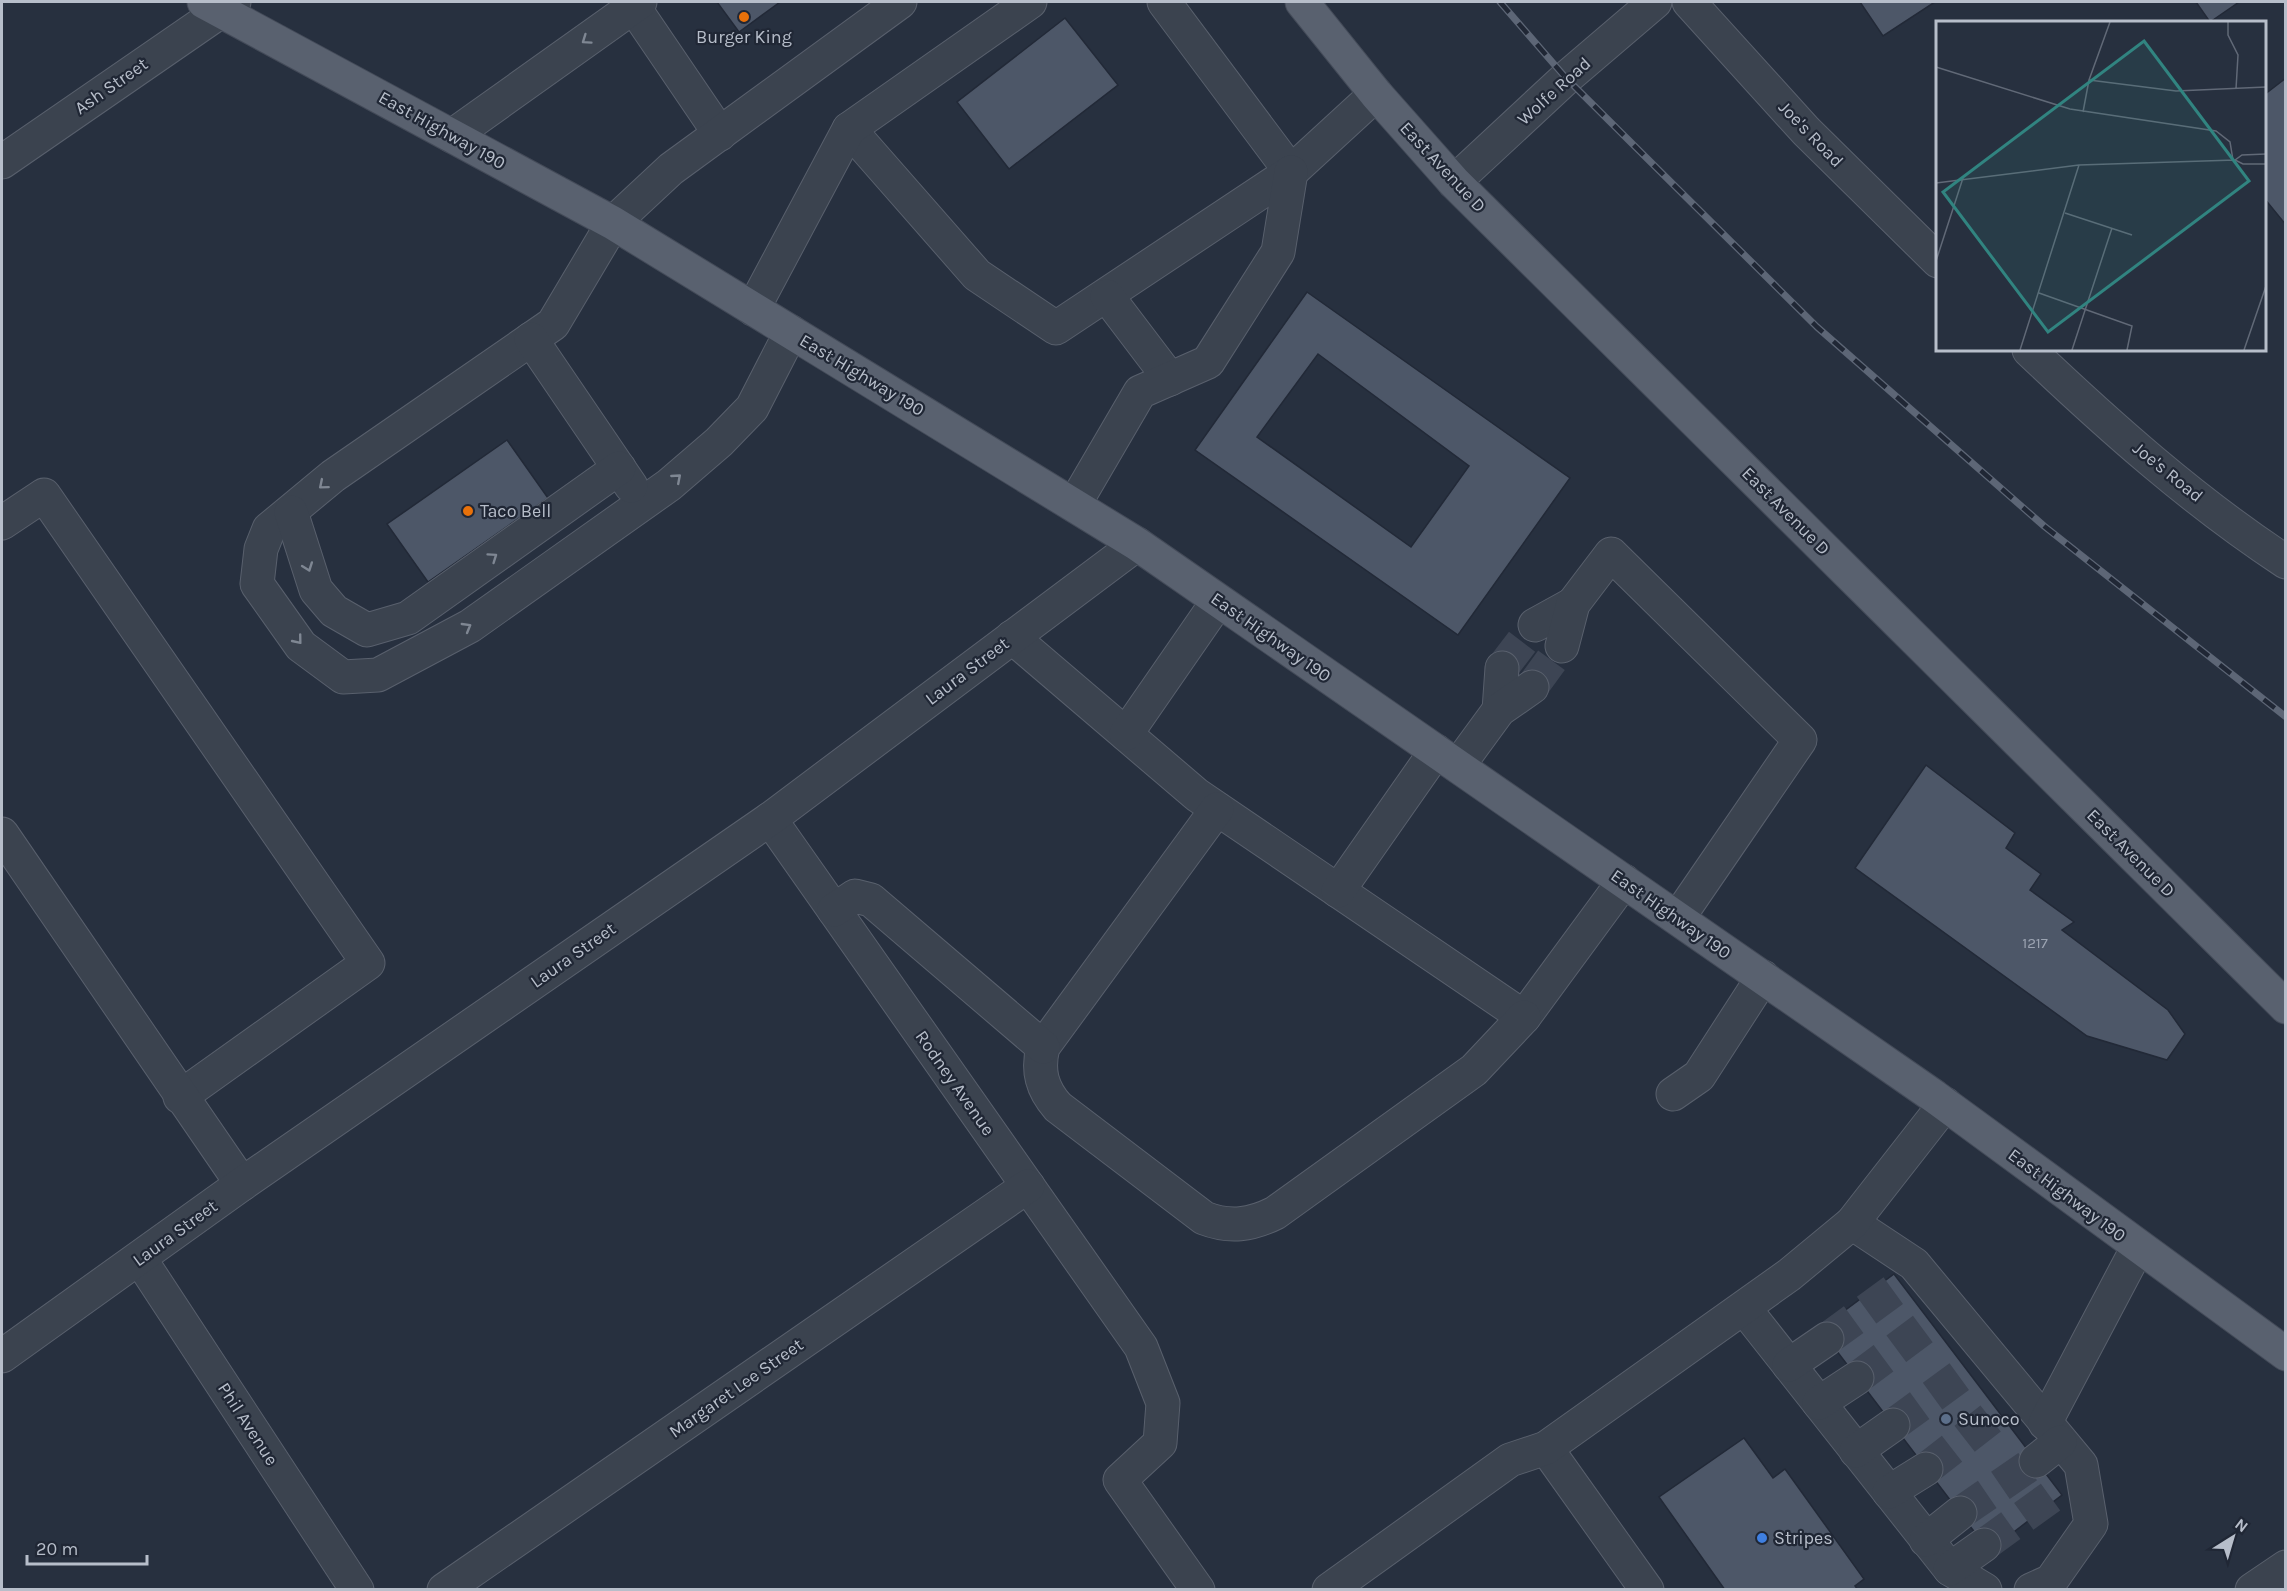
<svg xmlns="http://www.w3.org/2000/svg" width="2287" height="1591" font-family="Karla,sans-serif">
<style>
.building{fill:#4d5768;stroke:#222937;stroke-width:1.5;fill-rule:evenodd}
.lines{fill:none;stroke-linecap:round;stroke-linejoin:round}
.minor-tunnel{stroke:#3d4554;stroke-width:33;stroke-dasharray:33 16;stroke-linecap:butt}
.minor-casing{stroke:#59606d;stroke-width:35}
.major-casing{stroke:#444b59;stroke-width:35}
.minor{stroke:#3b434f;stroke-width:33}
.major{stroke:#59616f;stroke-width:33}
.rail-casing{stroke:#5d6676;stroke-width:7}
.rail{stroke:#202735;stroke-width:4.5;stroke-dasharray:14;stroke-linecap:butt}
.oneway{stroke:#7f8793}
.food-dot{fill:#e8710a;stroke:#202735;stroke-width:2}
.service-dot{fill:#5c6f8a;stroke:#202735;stroke-width:2}
.shop-dot{fill:#3f7fe0;stroke:#202735;stroke-width:2}
.labels{text-anchor:middle;stroke-width:4.5;stroke-linejoin:round;paint-order:stroke}
.number-label{font-size:15px;fill:#9ca4b2}
.poi-label{font-size:18px;fill:#b7beca;stroke:#202735;text-anchor:start}
.street-label{font-size:18px;fill:#b7beca;stroke:#202735}
.inset-road{fill:none;stroke:#616977;stroke-width:1.5}
.view{fill:#318480;fill-opacity:0.15;stroke:#318480;stroke-width:3}
.inset-edge{fill:none;stroke:#b7beca;stroke-width:3}
</style>
<rect width="100%" height="100%" fill="#27303f"/>
<g class="building">
<polygon points="717,2 780,2 739,32"/>
<polygon points="1860,2 1935,2 1883,36"/>
<polygon points="2196,2 2239,2 2210,22"/>
<polygon points="1065,18 1118,85 1009,169 957,102"/>
<polygon points="2286,78 2286,225 2264,198 2264,95"/>
<path d="M1307 292 1570 478 1458 635 1195 450ZM1318 354 1469 466 1411 547 1257 437Z"/>
<polygon points="507,440 548,498 428,582 387,524"/>
<polygon points="1926,765 2015,833 2006,848 2041,874 2030,890 2074,922 2062,930 2168,1010 2185,1034 2167,1060 2087,1036 1855,868"/>
<polygon points="1894,1274 2062,1495 1989,1551 1820,1329"/>
<polygon points="1744,1438 1773,1478 1785,1469 1864,1579 1855,1586 1858,1590 1725,1590 1659,1497"/>
</g>
<g class="lines">
<g class="minor-tunnel">
<polyline points="1502,668 1535,625"/>
<polyline points="1532,687 1562,646"/>
<polyline points="1827,1339 1901,1285"/>
<polyline points="1857,1378 1931,1323"/>
<polyline points="1893,1425 1967,1371"/>
<polyline points="1926,1469 1999,1412"/>
<polyline points="1960,1513 2036,1461"/>
<polyline points="1984,1545 2059,1491"/>
</g>
<defs>
<g id="minor">
<polyline points="1164,2 1291,172 1376,94"/>
<polyline points="1689,2 1806,131 1938,261"/>
<polyline points="633,6 720,134"/>
<polyline points="849,129 977,275 1056,328 1291,172"/>
<polyline points="452,136 640,2"/>
<polyline points="2,162 234,2"/>
<polyline points="1454,182 1566,78 1655,2"/>
<polyline points="1107,296 1170,379"/>
<polyline points="753,309 849,129 1030,2"/>
<polyline points="791,332 752,408 719,442 669,485 470,626 378,675 343,677 301,646 257,584 261,549 269,529 333,476 553,324 613,223 671,169 900,2"/>
<polyline points="531,339 631,486"/>
<path d="M2029 350C2109 426 2193 501 2286 562"/>
<polyline points="1074,505 1140,392 1208,362 1278,252 1291,172"/>
<polyline points="291,512 316,590 334,611 367,630 408,618 619,468"/>
<polyline points="2,523 44,495 368,963 180,1097"/>
<polyline points="1535,625 1573,604"/>
<polyline points="1012,637 1197,795 1524,1017 1624,881"/>
<polyline points="1562,646 1573,604 1611,554 1800,740 1678,918"/>
<polyline points="1499,710 1502,668"/>
<polyline points="1126,734 1218,601"/>
<polyline points="1458,766 1499,710 1532,687"/>
<path d="M1217 809 1043 1047C1037 1071 1042 1089 1058 1107L1204 1218C1230 1228 1251 1225 1275 1213L1474 1070 1524 1017"/>
<polyline points="770,819 1141,1347 1163,1403 1160,1443 1120,1480 1198,1590"/>
<polyline points="2,834 242,1184"/>
<polyline points="1338,891 1436,751"/>
<polyline points="834,910 855,896 871,900 1043,1047"/>
<polyline points="1673,1094 1699,1076 1763,977"/>
<polyline points="1852,1223 1914,1264 2081,1465 2091,1524 2051,1581 2031,1590"/>
<polyline points="140,1259 357,1590"/>
<polyline points="1744,1308 1950,1569 1985,1590"/>
<polyline points="2,1356 242,1184 770,819 1137,544"/>
<polyline points="1789,1365 1827,1339"/>
<polyline points="1819,1403 1857,1378"/>
<polyline points="2045,1423 2138,1247"/>
<polyline points="1546,1448 1647,1590"/>
<polyline points="1856,1451 1893,1425"/>
<polyline points="2036,1461 2060,1442"/>
<polyline points="1889,1492 1926,1469"/>
<polyline points="1926,1540 1960,1513"/>
<polyline points="1950,1569 1984,1545"/>
<polyline points="444,1590 1028,1186"/>
<polyline points="1329,1590 1510,1460 1546,1448 1789,1275 1852,1223 1945,1104"/>
<polyline points="2252,1590 2286,1567"/>
</g>
<g id="major">
<polyline points="204,2 613,223 1137,544 1935,1097 2286,1354"/>
<polyline points="1302,2 1376,94 1454,182 2286,1007"/>
</g>
</defs>
<use href="#minor" class="minor-casing"/>
<use href="#major" class="major-casing"/>
<use href="#minor" class="minor"/>
<use href="#major" class="major"/>
<defs>
<polyline id="rail" points="1500,2 1566,78 1817,327 2044,526 2286,717"/>
</defs>
<use href="#rail" class="rail-casing"/>
<use href="#rail" class="rail"/>
</g>
<defs><path id="oneway-chevron" d="M-2-3.5L2.5 0L-2 3.5" fill="none" stroke-width="1.6" stroke-linecap="round" stroke-linejoin="round" transform="scale(1.5)"/></defs>
<g class="oneway">
<use href="#oneway-chevron" transform="translate(586 40) rotate(145)"/>
<use href="#oneway-chevron" transform="translate(677 478) rotate(-41)"/>
<use href="#oneway-chevron" transform="translate(323 485) rotate(140)"/>
<use href="#oneway-chevron" transform="translate(493 557) rotate(-35)"/>
<use href="#oneway-chevron" transform="translate(308 567) rotate(70)"/>
<use href="#oneway-chevron" transform="translate(467 627) rotate(-30)"/>
<use href="#oneway-chevron" transform="translate(298 640) rotate(51)"/>
</g>
<g class="food-dot">
<circle cx="744" cy="17" r="6"/>
<circle cx="468" cy="511" r="6"/>
</g>
<circle class="service-dot" cx="1946" cy="1419" r="6"/>
<circle class="shop-dot" cx="1762" cy="1538" r="6"/>
<g class="labels">
<g class="number-label">
<text x="2035" y="948">1217</text>
</g>
<g class="poi-label">
<text x="744" y="43" text-anchor="middle">Burger King</text>
<text x="480" y="517">Taco Bell</text>
<text x="1958" y="1425">Sunoco</text>
<text x="1774" y="1544">Stripes</text>
</g>
<g class="street-label">
<text transform="translate(111 86) rotate(-35)" y="6">Ash Street</text>
<text transform="translate(1554 91) rotate(-42)" y="6">Wolfe Road</text>
<text transform="translate(442 130) rotate(29)" y="6">East Highway 190</text>
<text transform="translate(1811 134) rotate(46)" y="6">Joe's Road</text>
<text transform="translate(1443 167) rotate(47)" y="6">East Avenue D</text>
<text transform="translate(862 375) rotate(31)" y="6">East Highway 190</text>
<text transform="translate(2168 472) rotate(39)" y="6">Joe's Road</text>
<text transform="translate(1786 511) rotate(45)" y="6">East Avenue D</text>
<text transform="translate(1271 637) rotate(35)" y="6">East Highway 190</text>
<text transform="translate(967 671) rotate(-37)" y="6">Laura Street</text>
<text transform="translate(2131 853) rotate(45)" y="6">East Avenue D</text>
<text transform="translate(1671 914) rotate(35)" y="6">East Highway 190</text>
<text transform="translate(573 955) rotate(-35)" y="6">Laura Street</text>
<text transform="translate(955 1083) rotate(55)" y="6">Rodney Avenue</text>
<text transform="translate(2067 1195) rotate(37)" y="6">East Highway 190</text>
<text transform="translate(175 1233) rotate(-36)" y="6">Laura Street</text>
<text transform="translate(736 1388) rotate(-35)" y="6">Margaret Lee Street</text>
<text transform="translate(248 1424) rotate(57)" y="6">Phil Avenue</text>
</g>
</g>
<g transform="translate(1936 21)">
<rect width="330" height="330" fill="#27303f"/>
<path class="inset-road" d="M292 1V14L302 34 300 68M0 46 134 88 280 110 294 121 297 139M153 59 240 70 330 66M147 91 153 59 174 1M299 139 307 143H330M0 162 143 144 299 139 306 134 330 133M129 192 196 214M0 240 27 157M103 272 196 305 191 329M84 329 143 144M136 329 176 207M308 329 330 265"/>
<path class="view" d="M208 20 313 160 112 311 7 171Z"/>
<rect width="330" height="330" class="inset-edge"/>
</g>
<rect width="2287" height="1591" fill="none" stroke="#b7beca" stroke-width="6"/>
<g transform="translate(2233 1537) rotate(37)" stroke="#202735" stroke-width="4.5" paint-order="stroke">
<path d="M0-4.5L10 22L0 15L-10 22Z" fill="#b7beca"/>
<text y="-9" font-size="16" font-weight="bold" text-anchor="middle" fill="#b7beca">N</text>
</g>
<path d="M27 1555v9h120v-9" fill="none" stroke="#b7beca" stroke-width="3"/>
<text x="36" y="1555" font-size="18" fill="#b7beca" stroke="#202735" stroke-width="4.5" paint-order="stroke">20 m</text>
</svg>
